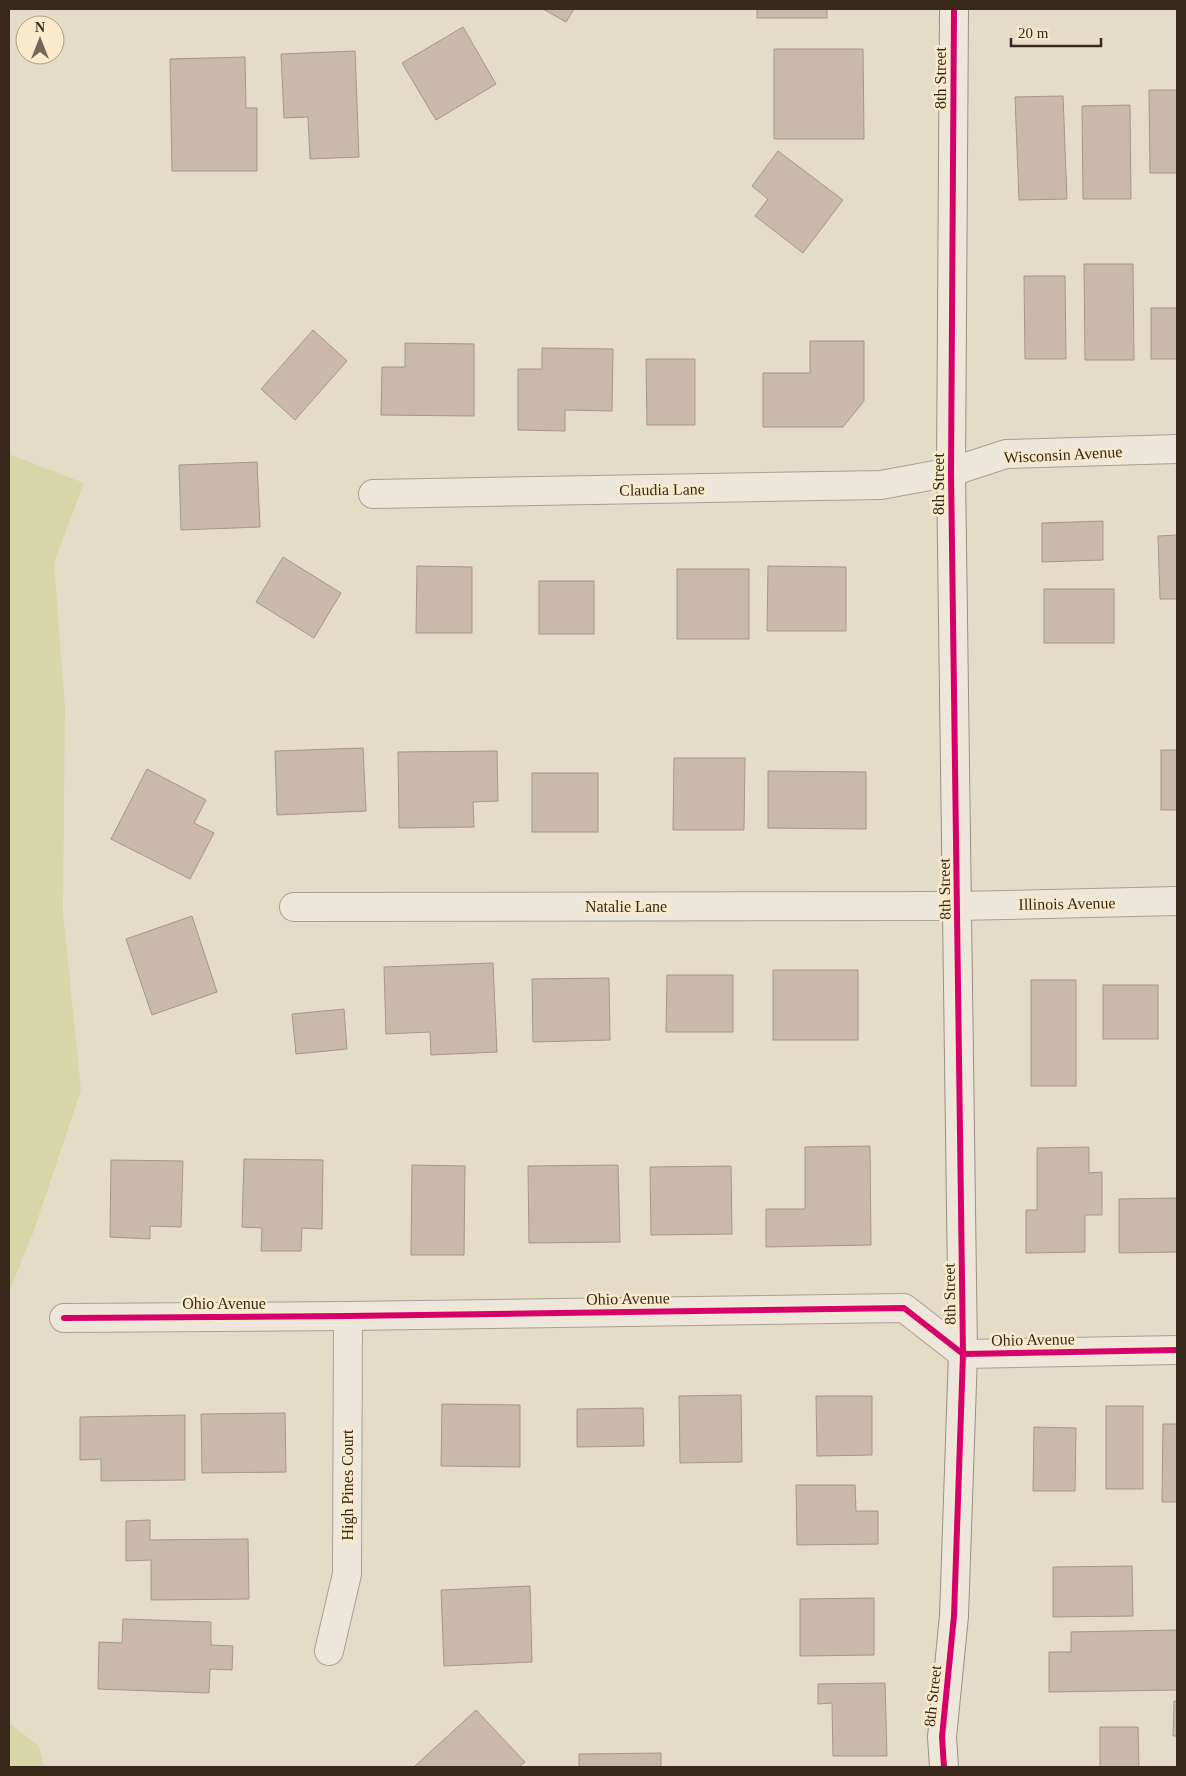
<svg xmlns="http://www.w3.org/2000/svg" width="1186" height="1776" font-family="'Times New Roman',serif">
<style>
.green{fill:#d7d6a8}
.building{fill:#cab9a8;stroke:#a59688}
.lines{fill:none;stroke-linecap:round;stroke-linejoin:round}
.street-casing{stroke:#aaa092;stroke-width:30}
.secondary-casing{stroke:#999082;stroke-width:30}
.street{stroke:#ece6db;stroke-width:28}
.secondary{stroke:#ece6db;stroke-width:28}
.cycleway-casing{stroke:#f9eacb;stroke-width:9}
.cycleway{stroke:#d6006c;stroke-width:6}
.labels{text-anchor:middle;stroke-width:5;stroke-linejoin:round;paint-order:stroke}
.street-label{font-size:16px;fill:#38281a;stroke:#f9eacb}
</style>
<rect width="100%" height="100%" fill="#e5dcc8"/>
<g class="green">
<polygon points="9,454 84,483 54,563 65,707 63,913 81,1090 33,1233 9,1292"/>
<polygon points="9,1723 39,1746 44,1767 9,1767"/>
</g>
<g class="building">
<polygon points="543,9 574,9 566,22"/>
<rect x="757" y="9" width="70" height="9"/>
<polygon points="463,27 496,84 436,120 402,63"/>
<polygon points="774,49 863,49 864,139 774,139"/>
<polygon points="355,51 359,157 310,159 308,117 284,118 281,54"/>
<polygon points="245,57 246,108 257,108 257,171 172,171 170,59"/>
<polygon points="1149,90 1177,90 1177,173 1150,173"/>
<polygon points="1063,96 1067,199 1019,200 1015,97"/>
<polygon points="1130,105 1131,199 1083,199 1082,106"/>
<polygon points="778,151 843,200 803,253 755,216 768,199 752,186"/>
<polygon points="1084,264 1133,264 1134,360 1085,360"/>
<polygon points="1024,276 1065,276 1066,359 1025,359"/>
<rect x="1151" y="308" width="26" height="51"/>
<polygon points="313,330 347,361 295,420 261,389"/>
<polygon points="810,341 864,341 864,401 843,427 763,427 763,373 810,373"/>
<polygon points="405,343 474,344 474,416 381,415 382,367 405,367"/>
<polygon points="542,348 613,349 612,411 565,410 565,431 518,430 518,369 542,369"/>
<polygon points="646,359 695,359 695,425 647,425"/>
<polygon points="257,462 260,527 181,530 179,465"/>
<polygon points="1103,521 1103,560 1042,562 1042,523"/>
<polygon points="1177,535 1177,599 1160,599 1158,536"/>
<polygon points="283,557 341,593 314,638 256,602"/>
<polygon points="417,566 472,567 472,633 416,633"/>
<polygon points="768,566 846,567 846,631 767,631"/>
<rect x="677" y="569" width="72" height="70"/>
<rect x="539" y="581" width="55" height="53"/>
<rect x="1044" y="589" width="70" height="54"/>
<polygon points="363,748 366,811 277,815 275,751"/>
<rect x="1161" y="750" width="16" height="60"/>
<polygon points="497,751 498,801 473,802 474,827 399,828 398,752"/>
<polygon points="674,758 745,758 744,830 673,830"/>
<polygon points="147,769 206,800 194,823 214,833 190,879 111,839"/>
<polygon points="768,771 866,772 866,829 768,828"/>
<rect x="532" y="773" width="66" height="59"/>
<polygon points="192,916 217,992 152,1015 126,939"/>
<polygon points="493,963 497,1052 431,1055 430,1032 386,1034 384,967"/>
<rect x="773" y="970" width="85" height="70"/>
<polygon points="667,975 733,975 733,1032 666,1032"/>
<polygon points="609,978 610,1040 533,1042 532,979"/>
<rect x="1031" y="980" width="45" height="106"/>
<rect x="1103" y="985" width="55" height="54"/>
<polygon points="344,1009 347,1049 296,1054 292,1014"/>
<polygon points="870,1146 871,1245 766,1247 766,1209 805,1209 805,1147"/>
<polygon points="1089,1147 1089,1173 1102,1172 1102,1215 1085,1215 1085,1252 1026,1253 1026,1210 1037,1210 1037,1148"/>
<polygon points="244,1159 323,1160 322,1229 302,1228 301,1251 261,1251 262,1228 242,1227"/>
<polygon points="111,1160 183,1161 181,1227 150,1226 150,1239 110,1237"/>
<polygon points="412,1165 465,1166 464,1255 411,1255"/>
<polygon points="618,1165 620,1242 529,1243 528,1166"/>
<polygon points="731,1166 732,1234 651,1235 650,1167"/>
<polygon points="1177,1198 1177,1252 1119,1253 1119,1199"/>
<polygon points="741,1395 742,1462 680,1463 679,1396"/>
<polygon points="816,1396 872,1396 872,1455 817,1456"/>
<polygon points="442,1404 520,1405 520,1467 441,1466"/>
<rect x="1106" y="1406" width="37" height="83"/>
<polygon points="643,1408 644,1446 577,1447 577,1409"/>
<polygon points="285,1413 286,1472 202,1473 201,1414"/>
<polygon points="185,1415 185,1480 101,1481 101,1459 80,1460 80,1417"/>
<polygon points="1163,1424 1177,1424 1177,1502 1162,1502"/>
<polygon points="1034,1427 1076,1428 1075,1491 1033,1491"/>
<polygon points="796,1485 855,1485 856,1511 878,1511 878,1544 797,1545"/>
<polygon points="150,1520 150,1540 248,1539 249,1599 151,1600 151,1560 126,1561 126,1521"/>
<polygon points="1132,1566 1133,1616 1053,1617 1053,1567"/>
<polygon points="530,1586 532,1662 444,1666 441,1590"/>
<polygon points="874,1598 874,1655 800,1656 800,1599"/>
<polygon points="123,1619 211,1622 211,1645 233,1646 232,1670 210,1669 209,1693 98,1689 99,1642 122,1643"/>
<polygon points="1177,1630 1177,1690 1049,1692 1049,1652 1071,1652 1071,1632"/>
<polygon points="885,1683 887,1756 833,1756 832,1703 818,1704 818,1684"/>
<polygon points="1174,1701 1177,1701 1177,1736 1173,1736"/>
<polygon points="476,1710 525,1762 519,1767 416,1767 415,1766"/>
<polygon points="1100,1727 1138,1727 1139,1767 1100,1767"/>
<polygon points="661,1753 661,1767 579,1767 579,1754"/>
</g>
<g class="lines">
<defs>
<g id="street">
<polyline points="373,494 881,485 951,472 1006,454 1177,449"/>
<polyline points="294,907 958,906 1177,901"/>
<polyline points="64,1318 348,1316 904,1308 963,1354 1177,1350"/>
<polyline points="329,1651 347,1574 348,1316"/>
</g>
<polyline id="secondary" points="944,1767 942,1737 954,1616 963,1354 951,472 954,9"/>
</defs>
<use href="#street" class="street-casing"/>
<use href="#secondary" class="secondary-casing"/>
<use href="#street" class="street"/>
<use href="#secondary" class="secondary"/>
<defs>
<g id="cycleway">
<polyline points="64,1318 348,1316 904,1308 963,1354 1177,1350"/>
<polyline points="944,1767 942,1737 954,1616 963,1354 951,472 954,9"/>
</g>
</defs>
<use href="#cycleway" class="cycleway-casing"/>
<use href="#cycleway" class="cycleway"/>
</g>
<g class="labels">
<g class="street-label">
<text transform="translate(940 78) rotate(-90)" y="6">8th Street</text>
<text transform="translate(1063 454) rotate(-3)" y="6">Wisconsin Avenue</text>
<text transform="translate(938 484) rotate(-90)" y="6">8th Street</text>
<text transform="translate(662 489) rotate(-1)" y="6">Claudia Lane</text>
<text transform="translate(944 889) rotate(-91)" y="6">8th Street</text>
<text transform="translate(1067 903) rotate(-1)" y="6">Illinois Avenue</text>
<text x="626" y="912">Natalie Lane</text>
<text transform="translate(949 1294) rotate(-91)" y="6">8th Street</text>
<text transform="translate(628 1298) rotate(-1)" y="6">Ohio Avenue</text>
<text x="224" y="1309">Ohio Avenue</text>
<text transform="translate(1033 1339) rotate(-1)" y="6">Ohio Avenue</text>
<text transform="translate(347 1485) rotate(-90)" y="6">High Pines Court</text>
<text transform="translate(932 1696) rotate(-84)" y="6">8th Street</text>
</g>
</g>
<rect width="1186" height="1776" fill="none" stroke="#38281a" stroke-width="20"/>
<g transform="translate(40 40)"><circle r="24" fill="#f9eacb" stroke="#ac9c84"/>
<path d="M0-4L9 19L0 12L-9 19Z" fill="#756757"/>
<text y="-8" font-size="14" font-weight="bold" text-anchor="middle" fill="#38281a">N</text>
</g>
<path d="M1011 38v8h90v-8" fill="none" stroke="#38281a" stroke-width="2.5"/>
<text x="1018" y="38" font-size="15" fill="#38281a" stroke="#f9eacb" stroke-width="4" paint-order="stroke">20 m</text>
</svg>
